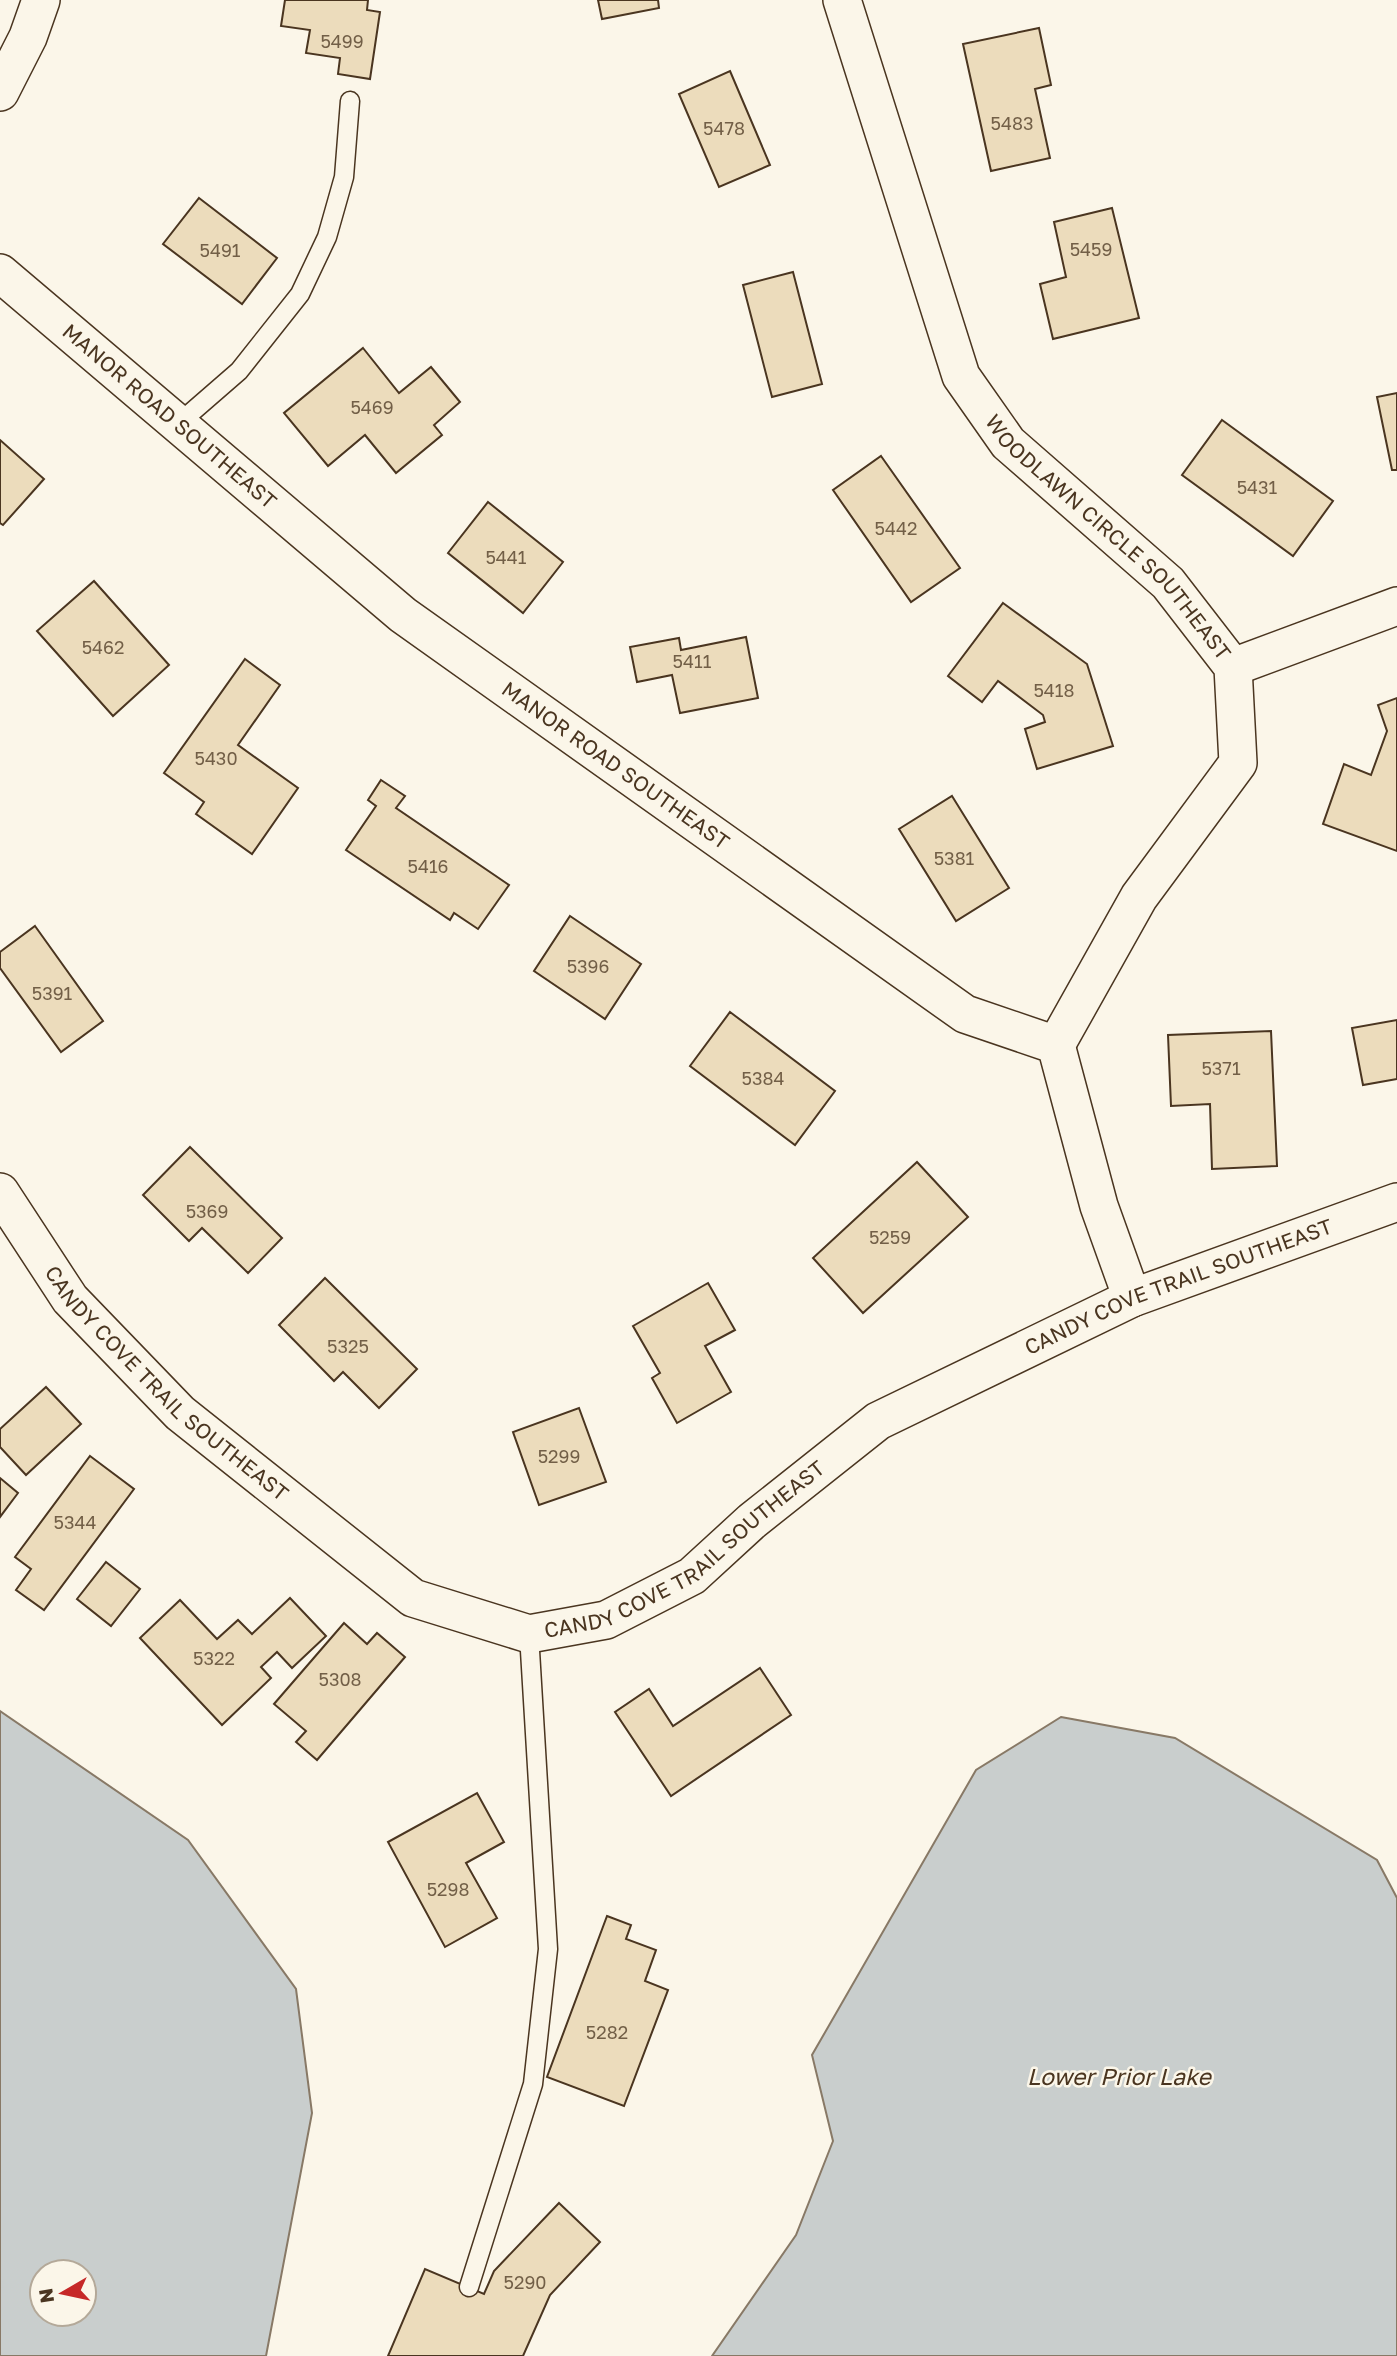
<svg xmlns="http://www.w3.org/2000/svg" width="1397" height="2356" font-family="'Golos Text',sans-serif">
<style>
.water{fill:#c9cecd;stroke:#887966;stroke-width:2;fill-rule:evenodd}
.building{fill:#ecdcbc;stroke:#4a3520;stroke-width:2}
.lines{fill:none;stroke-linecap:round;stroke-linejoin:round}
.lane-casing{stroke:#4a3520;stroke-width:21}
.street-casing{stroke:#4a3520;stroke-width:40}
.lane{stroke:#fbf6e9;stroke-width:18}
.street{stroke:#fbf6e9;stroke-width:37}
.labels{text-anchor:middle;stroke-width:5;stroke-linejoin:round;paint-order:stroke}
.number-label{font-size:18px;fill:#725f47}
.street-label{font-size:21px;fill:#4a3520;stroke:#fbf6e9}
.water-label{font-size:23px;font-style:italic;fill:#4a3520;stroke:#fbf6e9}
</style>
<rect width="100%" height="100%" fill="#fbf6e9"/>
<g class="water">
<path d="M0 1711 188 1840 296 1989 312 2113 266 2356H0ZM84 2272V2314H42V2272Z"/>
<polygon points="1061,1717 1175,1738 1377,1860 1397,1898 1397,2356 712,2356 796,2235 833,2141 812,2055 976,1770"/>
</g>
<g class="building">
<polygon points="285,0 368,0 367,10 380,12 370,79 338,74 340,58 306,53 310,30 281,26"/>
<polygon points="598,0 658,0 659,8 602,19"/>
<polygon points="1039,28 1051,85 1035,89 1050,158 991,171 963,44"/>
<polygon points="730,71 770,165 719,187 679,94"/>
<polygon points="199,198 277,258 242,304 163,244"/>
<polygon points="1112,208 1139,318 1053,339 1040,284 1066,277 1054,222"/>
<polygon points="793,272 822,384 772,397 743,285"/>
<polygon points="363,348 399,393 431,367 460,402 434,425 442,435 396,473 365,435 328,466 284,413"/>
<polygon points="1397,393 1397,470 1392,470 1377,397"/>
<polygon points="1222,420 1333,501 1293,556 1182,475"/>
<polygon points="0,440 44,479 3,525 0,523"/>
<polygon points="881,456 960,568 911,602 833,490"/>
<polygon points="488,502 563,562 523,613 448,553"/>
<polygon points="94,581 169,665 113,716 37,631"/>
<polygon points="1003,603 1087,664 1113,746 1037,769 1025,729 1045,722 1043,715 998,681 982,702 948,676"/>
<polygon points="746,637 758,698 680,713 672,675 637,682 630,647 679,638 681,650"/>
<polygon points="245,659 280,685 238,745 298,788 252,854 196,814 204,802 164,773"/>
<polygon points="1397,698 1397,851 1323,824 1344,764 1371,775 1387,731 1378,705"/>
<polygon points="381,780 405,796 396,808 509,885 478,929 454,913 450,920 346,850 376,806 368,800"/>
<polygon points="952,796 1009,888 956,921 899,829"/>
<polygon points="570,916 641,964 605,1019 534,971"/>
<polygon points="35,926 103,1021 61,1052 0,968 0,952"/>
<polygon points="730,1012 835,1091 795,1145 690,1066"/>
<polygon points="1397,1020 1397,1079 1363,1085 1352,1028"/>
<polygon points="1271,1031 1277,1166 1212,1169 1210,1104 1171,1106 1168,1035"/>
<polygon points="190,1147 282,1238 248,1273 202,1228 189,1241 143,1195"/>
<polygon points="917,1162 968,1217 863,1313 813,1258"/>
<polygon points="325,1278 417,1369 379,1408 343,1372 334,1381 279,1325"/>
<polygon points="708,1283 735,1330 705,1346 731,1392 677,1423 652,1378 660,1373 633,1326"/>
<polygon points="46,1387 81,1424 26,1475 0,1447 0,1429"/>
<polygon points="579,1408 606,1482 539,1505 513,1432"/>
<polygon points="90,1456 134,1489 44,1610 16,1590 31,1569 15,1557"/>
<polygon points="0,1478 18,1493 0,1517"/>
<polygon points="106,1562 140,1589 111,1626 77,1599"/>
<polygon points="290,1598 326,1636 292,1668 277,1652 261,1667 271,1678 222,1725 140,1638 180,1600 217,1639 238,1620 252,1634"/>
<polygon points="344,1623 367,1644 377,1633 405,1657 317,1760 296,1742 306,1731 274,1704"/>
<polygon points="760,1668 791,1715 671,1796 615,1712 649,1689 673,1726"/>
<polygon points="477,1793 504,1842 466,1863 497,1918 445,1947 388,1842"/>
<polygon points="607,1916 631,1925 626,1939 656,1950 645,1981 668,1990 624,2106 547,2077"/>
<polygon points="559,2203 600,2242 550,2295 523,2356 388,2356 425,2269 484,2294 494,2271"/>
</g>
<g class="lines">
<defs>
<g id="lane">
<polyline points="178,424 239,371 300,294 327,237 344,177 350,101"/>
<polyline points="469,2287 533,2084 548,1949 529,1634"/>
</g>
<g id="street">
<path id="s1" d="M842 0 961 376 1008 443 1168 583 1233 667 1238 763 1139 897 1056 1045"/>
<polyline points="0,92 28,37 41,0"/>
<path id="s2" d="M0 273 403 615 965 1014 1056 1045 1099 1206 1132 1298"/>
<polyline points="1233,667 1397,606"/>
<path id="s3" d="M0 1192 70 1299 180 1413 413 1598 529 1634 606 1620 692 1576 752 1521 878 1421 1132 1298 1397 1202"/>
</g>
</defs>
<use href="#lane" class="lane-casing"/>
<use href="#street" class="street-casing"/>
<use href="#lane" class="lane"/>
<use href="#street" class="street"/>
</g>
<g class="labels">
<g class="number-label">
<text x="342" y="48">5499</text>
<text x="1012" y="130">5483</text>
<text x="724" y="135">5478</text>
<text x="1091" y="256">5459</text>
<text x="220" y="257">5491</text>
<text x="372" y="414">5469</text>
<text x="1257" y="494">5431</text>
<text x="896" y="535">5442</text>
<text x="506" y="564">5441</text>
<text x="103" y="654">5462</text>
<text x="692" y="668">5411</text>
<text x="1054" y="697">5418</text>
<text x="216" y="765">5430</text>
<text x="954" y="865">5381</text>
<text x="428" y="873">5416</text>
<text x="588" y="973">5396</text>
<text x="52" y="1000">5391</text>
<text x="1221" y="1075">5371</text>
<text x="763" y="1085">5384</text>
<text x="207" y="1218">5369</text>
<text x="890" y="1244">5259</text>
<text x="348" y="1353">5325</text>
<text x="559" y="1463">5299</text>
<text x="75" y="1529">5344</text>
<text x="214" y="1665">5322</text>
<text x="340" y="1686">5308</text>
<text x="448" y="1896">5298</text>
<text x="607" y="2039">5282</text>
<text x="525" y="2289">5290</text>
</g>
<g class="street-label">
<text dy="7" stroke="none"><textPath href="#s2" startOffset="222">MANOR ROAD SOUTHEAST</textPath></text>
<text dy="7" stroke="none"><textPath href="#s1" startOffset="614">WOODLAWN CIRCLE SOUTHEAST</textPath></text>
<text dy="7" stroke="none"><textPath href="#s2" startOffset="789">MANOR ROAD SOUTHEAST</textPath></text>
<text dy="7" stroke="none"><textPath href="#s3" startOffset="1452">CANDY COVE TRAIL SOUTHEAST</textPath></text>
<text dy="7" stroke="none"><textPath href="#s3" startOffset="256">CANDY COVE TRAIL SOUTHEAST</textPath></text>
<text dy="7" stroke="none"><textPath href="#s3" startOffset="886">CANDY COVE TRAIL SOUTHEAST</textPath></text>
</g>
<g class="water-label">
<text x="1119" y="2085">Lower Prior Lake</text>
</g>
</g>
<g transform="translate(63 2293) rotate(261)"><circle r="33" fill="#fbf6e9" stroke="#b4a999" stroke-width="2"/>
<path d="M0-5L12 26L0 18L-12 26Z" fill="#c62828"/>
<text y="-10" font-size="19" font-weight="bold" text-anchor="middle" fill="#4a3520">N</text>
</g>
</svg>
